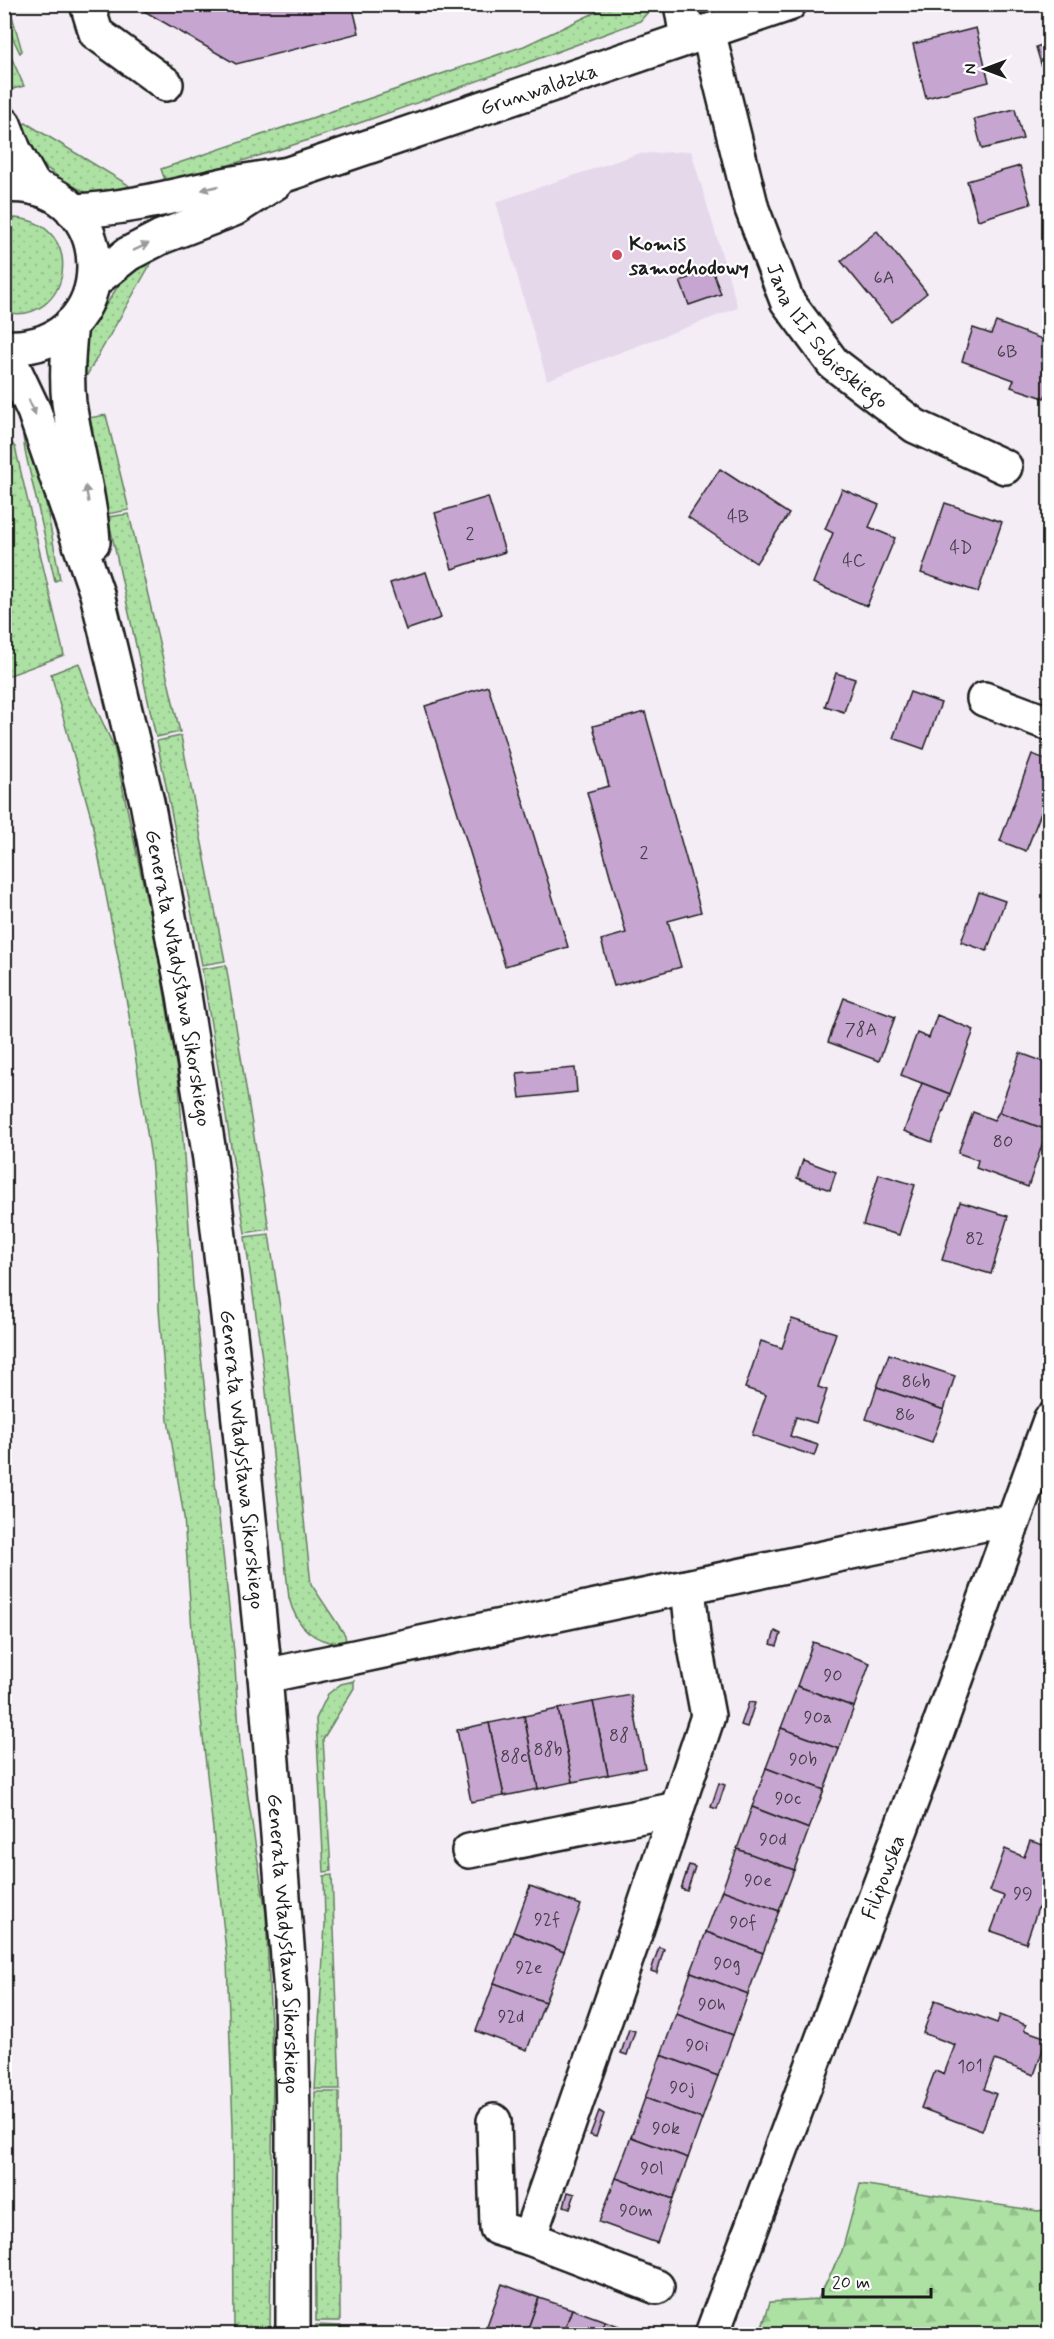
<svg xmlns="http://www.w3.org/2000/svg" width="1054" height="2339" font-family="Mynerve,sans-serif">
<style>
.built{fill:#e6d8eb}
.grass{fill:url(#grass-dots);stroke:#647e60;stroke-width:1.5}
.forest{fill:url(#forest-firs);stroke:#647e60;stroke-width:1.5}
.building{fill:#c6a6d1;stroke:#1c1c1c;stroke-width:1.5}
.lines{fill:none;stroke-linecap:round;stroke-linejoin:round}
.minor-casing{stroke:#1c1c1c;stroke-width:38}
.major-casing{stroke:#1c1c1c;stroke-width:38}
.minor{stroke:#fff;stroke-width:33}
.major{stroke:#fff;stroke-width:33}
.oneway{fill:#999}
.poi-dot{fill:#d1495b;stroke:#fff;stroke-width:2}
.labels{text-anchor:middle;stroke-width:4.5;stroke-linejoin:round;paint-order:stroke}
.number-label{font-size:18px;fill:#463e49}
.street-label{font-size:21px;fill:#1c1c1c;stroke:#fff}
.poi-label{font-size:21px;font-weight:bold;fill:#1c1c1c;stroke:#fff;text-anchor:start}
</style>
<defs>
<pattern id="grass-dots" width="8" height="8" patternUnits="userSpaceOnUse" patternTransform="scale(1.5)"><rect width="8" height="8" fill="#ade1a3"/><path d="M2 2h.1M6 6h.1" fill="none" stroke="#94c08c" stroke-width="1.8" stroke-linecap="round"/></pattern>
<pattern id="forest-firs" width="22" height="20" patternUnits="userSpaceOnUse" patternTransform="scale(1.5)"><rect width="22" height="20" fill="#ade1a3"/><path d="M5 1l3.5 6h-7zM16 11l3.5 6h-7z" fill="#94c08c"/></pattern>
</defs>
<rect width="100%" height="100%" fill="#f4edf6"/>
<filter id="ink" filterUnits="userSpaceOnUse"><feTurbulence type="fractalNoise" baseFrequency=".0167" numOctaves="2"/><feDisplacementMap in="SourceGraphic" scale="12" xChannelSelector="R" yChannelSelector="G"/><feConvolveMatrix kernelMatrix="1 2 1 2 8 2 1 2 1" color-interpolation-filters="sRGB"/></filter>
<g filter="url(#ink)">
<polygon class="built" points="691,151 738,308 547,380 496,202 637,154"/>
<g class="grass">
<polygon points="5,4 9,5 22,51 20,53 5,22"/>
<path d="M611 5H654L640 21C483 79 327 139 166 183L161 169 524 46Z"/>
<polygon points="4,41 24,86 9,90 5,74"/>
<polygon points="26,123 127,184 131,188 97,194 85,192 65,182 39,162 33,154 20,125"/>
<path d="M15 218C89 224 70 328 4 312L5 220Z"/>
<polygon points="154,258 83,382 82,343 123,278 132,270"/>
<polygon points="106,415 129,510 107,514 88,418"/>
<polygon points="26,432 38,461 60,579 55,581 25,451 23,436"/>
<polygon points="4,438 8,438 15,447 64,655 5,677"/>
<polygon points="129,514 180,732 156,737 108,517"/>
<polygon points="79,663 89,693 114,747 158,953 179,1084 193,1285 234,1652 240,1745 266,1914 273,2073 270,2334 234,2334 233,2126 227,1960 193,1644 184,1517 168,1420 159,1309 158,1248 151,1158 128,1009 91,817 51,674"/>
<polygon points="181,736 225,961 202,965 157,741"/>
<polygon points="226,965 269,1229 245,1233 202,969"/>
<path d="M269 1234 284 1335 311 1584 345 1635 346 1642C315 1646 296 1626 289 1598L263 1365 245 1237Z"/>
<polygon points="354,1681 354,1688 323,1739 331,1871 324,1872 316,1719 328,1694 341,1684"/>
<polygon points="332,1875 340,2089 315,2089 325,1925 324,1876"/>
<polygon points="315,2092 339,2092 340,2321 316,2321"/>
<polygon points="316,2325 341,2326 341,2334 316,2334"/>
</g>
<polygon class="forest" points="860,2184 1038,2211 1049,2209 1049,2334 760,2334 770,2302 818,2299 842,2251"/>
<g class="building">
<polygon points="132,4 352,4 359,33 236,64"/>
<polygon points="976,28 989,82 926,98 913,44"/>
<polygon points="1050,42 1050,88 1048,88 1036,47"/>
<polygon points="1015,109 1023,139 982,149 974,119"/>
<polygon points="1020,166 1031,204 978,220 967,181"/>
<polygon points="877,231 927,293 891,322 841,261"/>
<polygon points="712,269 721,294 689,305 680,281"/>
<polygon points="996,322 1050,342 1050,387 1044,398 1011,387 1014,380 962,361 973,328 991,334"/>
<polygon points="720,469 789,514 756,563 688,517"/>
<polygon points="842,489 879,505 869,527 895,538 867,606 813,583 833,533 825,529"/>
<polygon points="488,497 505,552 452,569 435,513"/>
<polygon points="945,503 1002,522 978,592 921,573"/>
<polygon points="426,572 441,618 406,630 390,583"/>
<polygon points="836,673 855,679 844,712 825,706"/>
<polygon points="488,686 568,947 505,966 425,706"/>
<polygon points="910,692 941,703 924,749 893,738"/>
<polygon points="645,712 701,912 668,921 681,967 614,986 601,940 626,933 587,792 609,786 593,726"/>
<polygon points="1032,754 1050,761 1050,790 1026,851 1000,841"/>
<polygon points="979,892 1005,901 987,951 961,942"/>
<polygon points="844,998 895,1017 879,1061 828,1042"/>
<polygon points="937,1015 974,1030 950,1094 901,1075 917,1033 929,1038"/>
<polygon points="1020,1053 1050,1064 1050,1123 1047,1130 999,1112"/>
<polygon points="575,1068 577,1092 520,1098 517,1073"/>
<polygon points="922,1083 950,1094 932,1142 904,1131"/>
<polygon points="973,1112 994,1120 999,1112 1047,1130 1028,1187 976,1168 978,1160 958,1153"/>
<polygon points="803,1160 836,1172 830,1190 797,1178"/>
<polygon points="879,1174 915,1185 899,1235 863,1225"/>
<polygon points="960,1202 1008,1216 991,1274 942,1260"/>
<polygon points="792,1319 836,1333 818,1387 827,1390 816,1423 796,1417 790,1436 818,1445 814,1456 752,1435 766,1395 745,1388 761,1341 782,1348"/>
<polygon points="889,1354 955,1376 944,1410 877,1387"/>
<polygon points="877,1387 944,1410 932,1442 866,1419"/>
<polygon points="775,1631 781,1634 777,1646 771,1644"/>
<polygon points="1050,1631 1050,1652 1043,1650"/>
<polygon points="813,1642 870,1663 854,1707 797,1686"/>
<polygon points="797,1686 854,1707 839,1749 781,1728"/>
<polygon points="631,1695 645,1768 608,1775 593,1702"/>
<polygon points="593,1702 608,1775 573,1782 558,1709"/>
<polygon points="749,1702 755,1703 747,1727 741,1725"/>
<polygon points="558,1709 573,1782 538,1789 524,1716"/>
<polygon points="524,1716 538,1789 504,1796 489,1723"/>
<polygon points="489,1723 504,1796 471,1802 457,1730"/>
<polygon points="781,1728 839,1749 824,1790 766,1768"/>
<polygon points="766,1768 824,1790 809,1829 752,1807"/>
<polygon points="719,1783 725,1785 717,1809 711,1807"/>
<polygon points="752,1807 809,1829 794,1870 737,1849"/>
<polygon points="1030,1841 1050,1847 1050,1912 1038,1908 1026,1943 991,1931 1004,1896 990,1891 1005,1849 1024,1857"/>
<polygon points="737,1849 794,1870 779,1911 722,1890"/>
<polygon points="689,1865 695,1867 687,1891 681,1889"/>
<polygon points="530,1886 581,1905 564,1952 513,1932"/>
<polygon points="722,1890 779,1911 763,1953 706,1932"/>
<polygon points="513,1932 564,1952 545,2002 494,1983"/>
<polygon points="706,1932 763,1953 748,1994 691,1972"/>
<polygon points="659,1947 664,1949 657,1973 651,1971"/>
<polygon points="691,1972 748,1994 733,2035 676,2014"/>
<polygon points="494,1983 545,2002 527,2050 476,2031"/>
<polygon points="935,2000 997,2023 1000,2015 1026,2025 1024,2030 1047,2038 1034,2075 995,2060 984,2089 996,2094 982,2131 921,2108 935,2071 944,2074 955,2045 923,2033"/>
<polygon points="676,2014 733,2035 718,2076 661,2055"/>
<polygon points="629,2029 635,2031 627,2055 621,2053"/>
<polygon points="661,2055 718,2076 702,2119 645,2098"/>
<polygon points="645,2098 702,2119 688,2158 631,2137"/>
<polygon points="599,2111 604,2114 596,2137 590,2135"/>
<polygon points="631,2137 688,2158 673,2199 616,2178"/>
<polygon points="616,2178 673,2199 657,2243 599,2222"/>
<polygon points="568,2192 575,2194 570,2208 564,2206"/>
<polygon points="502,2284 539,2298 526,2334 484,2334"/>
<polygon points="539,2298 572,2309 563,2334 526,2334"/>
<polygon points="572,2309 605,2321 601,2334 563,2334"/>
<polygon points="605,2321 635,2332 634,2334 601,2334"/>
</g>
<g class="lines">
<defs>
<g id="minor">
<polyline points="87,4 96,33 166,84"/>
<polyline points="681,4 687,38"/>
<path id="s1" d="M708 31 752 209 787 301 833 363 915 426 1005 467"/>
<path id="s2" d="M73 211C124 209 170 197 219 186 242 181 265 178 288 174L789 4"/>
<polyline points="94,281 128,254 161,237 234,209 276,182"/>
<polyline points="984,699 1050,724"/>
<polyline points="265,1676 984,1524 1011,1524"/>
<polyline points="469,1851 677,1809"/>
<polyline points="494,2121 497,2228 529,2238"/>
<polyline points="657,2287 529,2238 635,1934 708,1716 693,1636 688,1587"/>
<path id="s3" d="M712 2334 932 1746 1050 1420"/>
</g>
<g id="major">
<polyline points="4,124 14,150 35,188"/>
<path d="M4 186C122 176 126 354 4 347"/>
<path d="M71 324C68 350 66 377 69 403 76 450 90 495 93 542"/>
<path id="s4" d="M4 355 15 371 34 411 97 594 147 802 184 995 210 1159 231 1342 265 1676 291 1994 293 2124V2334"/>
</g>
</defs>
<use href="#minor" class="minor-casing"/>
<use href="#major" class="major-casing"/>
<use href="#minor" class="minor"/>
<use href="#major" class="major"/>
</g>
<defs><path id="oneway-solid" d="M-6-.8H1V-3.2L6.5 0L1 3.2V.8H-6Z" transform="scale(1.5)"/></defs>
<g class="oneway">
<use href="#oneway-solid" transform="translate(210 188) rotate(167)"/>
<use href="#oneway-solid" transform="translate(141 247) rotate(-26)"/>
<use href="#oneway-solid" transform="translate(32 407) rotate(66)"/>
<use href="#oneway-solid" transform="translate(87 494) rotate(-101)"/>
</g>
</g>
<circle class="poi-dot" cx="617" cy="255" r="6"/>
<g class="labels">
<g class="number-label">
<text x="884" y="283">6A</text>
<text x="1007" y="357">6B</text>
<text x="738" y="522">4B</text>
<text x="470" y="539">2</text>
<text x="961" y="553">4D</text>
<text x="854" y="566">4C</text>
<text x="644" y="858">2</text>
<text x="861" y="1035">78A</text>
<text x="1003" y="1147">80</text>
<text x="975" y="1244">82</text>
<text x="916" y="1387">86b</text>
<text x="905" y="1420">86</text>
<text x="833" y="1681">90</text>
<text x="818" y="1723">90a</text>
<text x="619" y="1741">88</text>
<text x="548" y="1755">88b</text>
<text x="514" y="1762">88c</text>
<text x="803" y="1765">90b</text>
<text x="788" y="1804">90c</text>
<text x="773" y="1845">90d</text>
<text x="758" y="1886">90e</text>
<text x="1023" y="1899">99</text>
<text x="547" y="1925">92f</text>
<text x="743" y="1928">90f</text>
<text x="727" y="1969">90g</text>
<text x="529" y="1973">92e</text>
<text x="712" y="2010">90h</text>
<text x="511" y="2022">92d</text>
<text x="697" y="2051">90i</text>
<text x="970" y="2072">101</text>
<text x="682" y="2093">90j</text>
<text x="666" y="2134">90k</text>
<text x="652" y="2174">90l</text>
<text x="636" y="2216">90m</text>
</g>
<g class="street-label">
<text dy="7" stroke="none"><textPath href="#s2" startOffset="483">Grunwaldzka</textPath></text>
<text dy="7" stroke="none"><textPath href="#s1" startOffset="334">Jana III Sobieskiego</textPath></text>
<text dy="7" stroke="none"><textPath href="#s4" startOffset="650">Generała Władysława Sikorskiego</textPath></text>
<text dy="7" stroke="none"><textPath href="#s4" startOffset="1136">Generała Władysława Sikorskiego</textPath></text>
<text dy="7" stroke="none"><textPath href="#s3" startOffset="488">Filipowska</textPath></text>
<text dy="7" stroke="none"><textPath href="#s4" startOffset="1622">Generała Władysława Sikorskiego</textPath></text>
</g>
<g class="poi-label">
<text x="629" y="250">Komis<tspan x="629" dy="24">samochodowy</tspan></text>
</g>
</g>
<rect width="1054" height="2339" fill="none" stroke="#fff" stroke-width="24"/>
<rect x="12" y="12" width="1030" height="2315" fill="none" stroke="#1c1c1c" stroke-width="2" filter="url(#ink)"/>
<g transform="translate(985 69) rotate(270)" stroke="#ffffff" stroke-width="4.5" paint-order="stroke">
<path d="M0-4.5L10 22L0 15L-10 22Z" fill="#1c1c1c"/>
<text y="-9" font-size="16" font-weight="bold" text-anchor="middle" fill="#1c1c1c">N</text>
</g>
<path d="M823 2288v9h108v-9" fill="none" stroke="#1c1c1c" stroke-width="3"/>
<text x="832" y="2288" font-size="18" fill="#1c1c1c" stroke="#ffffff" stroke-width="4.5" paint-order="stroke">20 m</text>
</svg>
